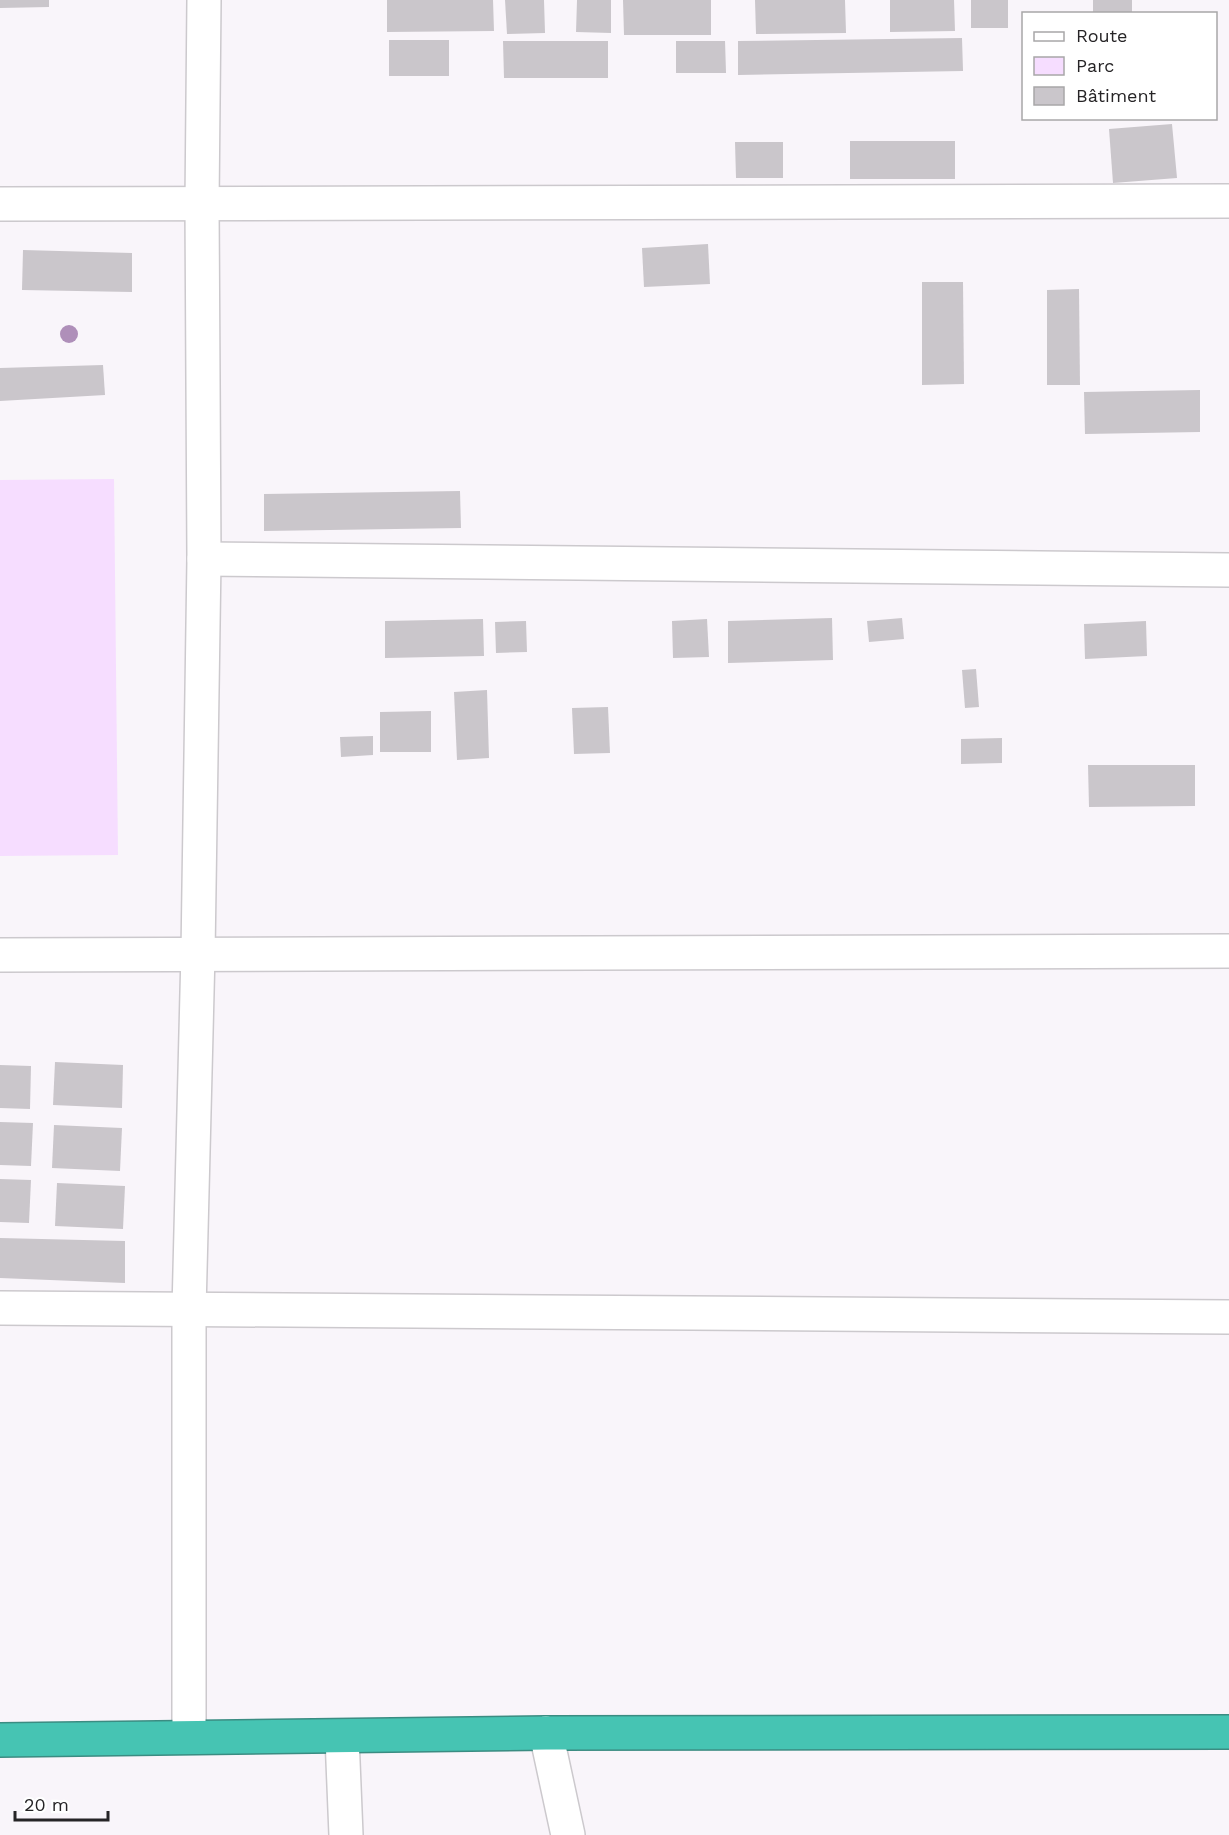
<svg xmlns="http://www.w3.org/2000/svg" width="1229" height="1835" font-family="'Work Sans',sans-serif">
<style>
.green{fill:#f6ddff}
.building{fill:#cac6cb}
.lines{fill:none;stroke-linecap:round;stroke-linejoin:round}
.street-casing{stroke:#ccc9cd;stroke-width:36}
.highway-casing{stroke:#3b8c82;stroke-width:36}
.street{stroke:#fff;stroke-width:33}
.highway{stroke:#46c4b3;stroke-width:33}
.tree{fill:#af8fb9}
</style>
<rect width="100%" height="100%" fill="#f9f5fa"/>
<polygon class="green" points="114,479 118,855 0,856 0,480"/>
<g class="building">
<polygon points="0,0 49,0 49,7 0,8"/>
<polygon points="387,0 493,0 494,31 387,32"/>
<polygon points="505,0 544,0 545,33 507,34"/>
<polygon points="577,0 611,0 611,33 576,32"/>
<polygon points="623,0 711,0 711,35 624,35"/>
<polygon points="755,0 845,0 846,33 756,34"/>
<polygon points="890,0 954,0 955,31 890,32"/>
<rect x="971" y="0" width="37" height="28"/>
<rect x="1093" y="0" width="39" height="14"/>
<polygon points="962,38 963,71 738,75 738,41"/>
<rect x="389" y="40" width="60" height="36"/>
<polygon points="503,41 608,41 608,78 504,78"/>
<polygon points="676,41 725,41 726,73 676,73"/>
<polygon points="1172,124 1177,178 1113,183 1109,129"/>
<rect x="850" y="141" width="105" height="38"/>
<polygon points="735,142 783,142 783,178 736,178"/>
<polygon points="708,244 710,284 644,287 642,248"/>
<polygon points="23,250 132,253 132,292 22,290"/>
<polygon points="922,282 963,282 964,384 922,385"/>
<polygon points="1079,289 1080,385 1047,385 1047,290"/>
<polygon points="103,365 105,395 0,401 0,368"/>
<polygon points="1200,390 1200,432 1085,434 1084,392"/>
<polygon points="460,491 461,528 264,531 264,494"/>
<polygon points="832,618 833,660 728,663 728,621"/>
<polygon points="902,618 904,639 869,642 867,621"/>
<polygon points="483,619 484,656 385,658 385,621"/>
<polygon points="707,619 709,657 673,658 672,621"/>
<polygon points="526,621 527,652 496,653 495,622"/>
<polygon points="1146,621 1147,656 1085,659 1084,624"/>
<polygon points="976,669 979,707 965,708 962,670"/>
<polygon points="487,690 489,758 457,760 454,692"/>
<polygon points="608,707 610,753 574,754 572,708"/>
<polygon points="431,711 431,752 380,752 380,712"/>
<polygon points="373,736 373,755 341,757 340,737"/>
<polygon points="1002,738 1002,763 961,764 961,739"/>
<polygon points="1088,765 1195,765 1195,806 1089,807"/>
<polygon points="55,1062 123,1065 122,1108 53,1105"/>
<polygon points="0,1065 31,1066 30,1109 0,1108"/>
<polygon points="0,1122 33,1123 31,1166 0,1165"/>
<polygon points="54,1125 122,1128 120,1171 52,1168"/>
<polygon points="0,1179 31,1180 29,1223 0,1222"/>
<polygon points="57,1183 125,1186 123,1229 55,1226"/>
<polygon points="0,1238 125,1241 125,1283 0,1278"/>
</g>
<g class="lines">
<defs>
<g id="street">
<polyline points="0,204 1229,201"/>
<polyline points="204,559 1229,570"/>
<polyline points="0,955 1229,951"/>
<polyline points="0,1308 1229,1317"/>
<polyline points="546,1733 568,1835"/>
<polyline points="189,1737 189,1310 198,953 204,559 202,204 204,0"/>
<polyline points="342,1737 346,1835"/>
</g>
<polyline id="highway" points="0,1740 546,1733 1229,1732"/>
</defs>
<use href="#street" class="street-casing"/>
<use href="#highway" class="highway-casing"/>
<use href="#street" class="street"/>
<use href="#highway" class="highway"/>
</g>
<circle class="tree" cx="69" cy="334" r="9"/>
<rect x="1022" y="12" width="195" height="108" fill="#ffffff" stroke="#a8a7a8" stroke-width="1.5"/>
<rect x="1034" y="32" width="30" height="9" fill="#ffffff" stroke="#a8a7a8" stroke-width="1.5"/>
<text x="1076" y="42" font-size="18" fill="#262426">Route</text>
<rect x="1034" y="57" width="30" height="18" fill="#f6ddff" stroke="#a8a7a8" stroke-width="1.5"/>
<text x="1076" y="72" font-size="18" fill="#262426">Parc</text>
<rect x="1034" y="87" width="30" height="18" fill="#cac6cb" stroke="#a8a7a8" stroke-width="1.5"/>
<text x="1076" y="102" font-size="18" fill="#262426">Bâtiment</text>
<path d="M15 1811v9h93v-9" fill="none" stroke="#262426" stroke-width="3"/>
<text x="24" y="1811" font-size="18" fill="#262426" stroke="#ffffff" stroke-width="4.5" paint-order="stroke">20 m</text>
</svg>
